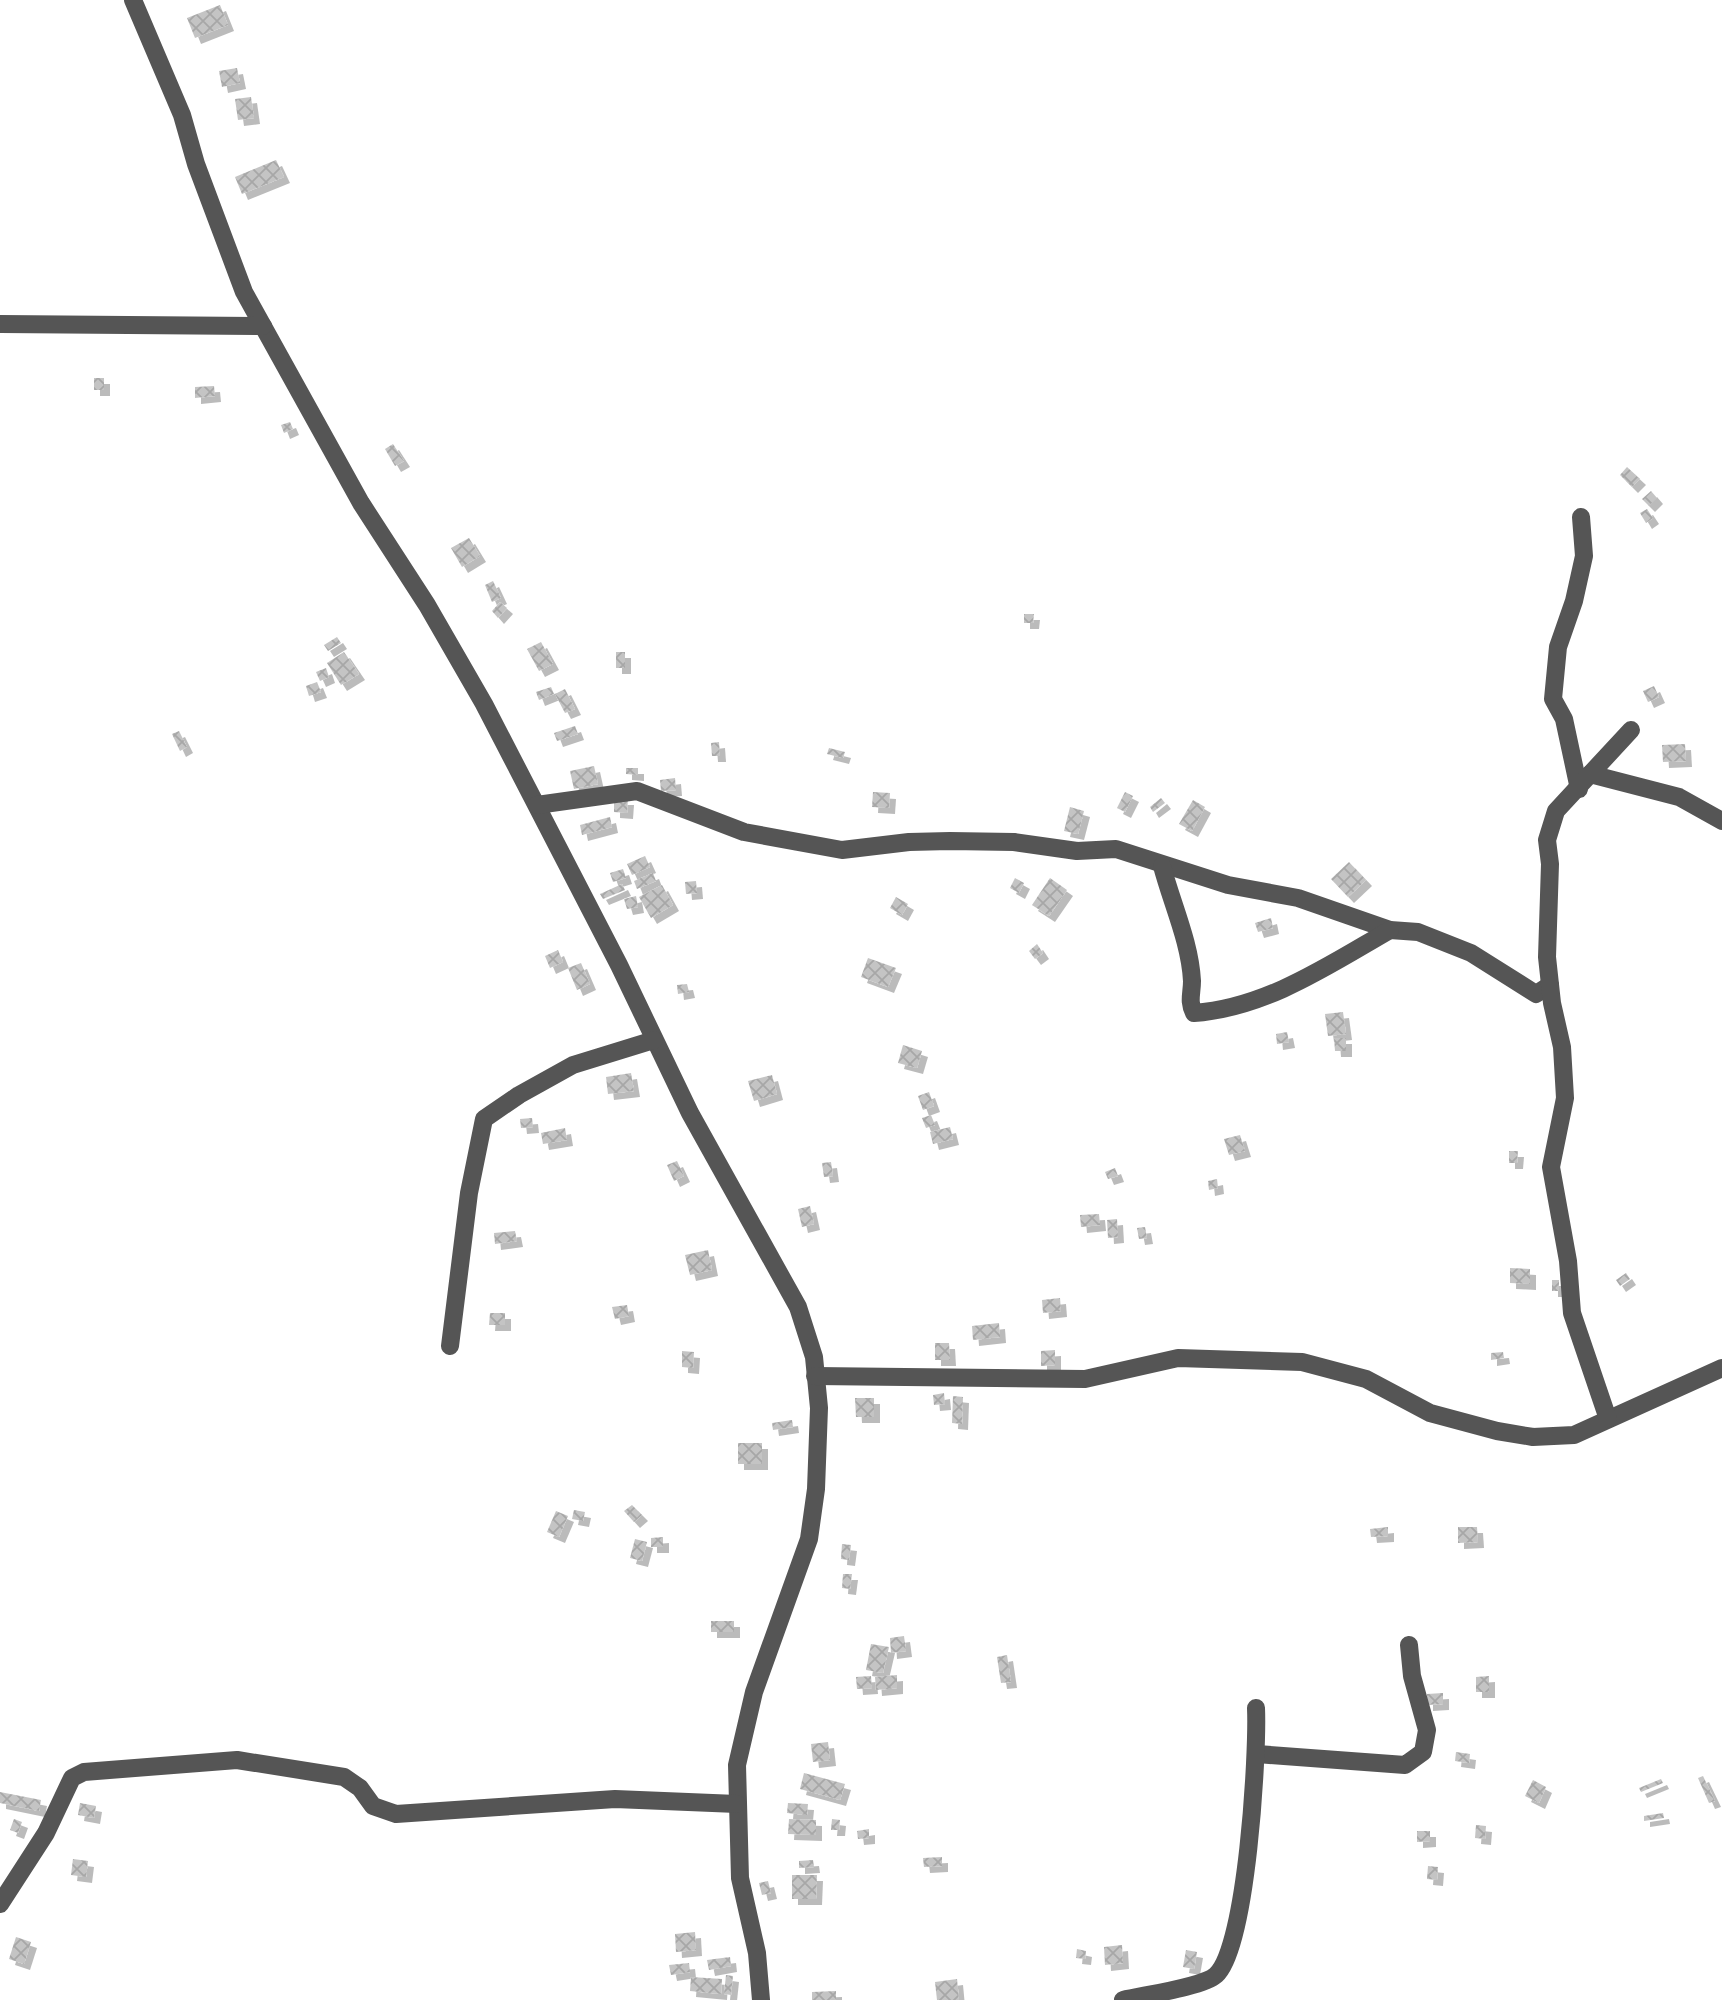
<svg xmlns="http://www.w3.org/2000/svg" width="1722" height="2000" font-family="Poppins,sans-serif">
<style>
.building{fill:url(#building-cross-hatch);filter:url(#shadow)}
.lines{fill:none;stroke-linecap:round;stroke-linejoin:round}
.minor{stroke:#555;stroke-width:18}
</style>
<defs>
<pattern id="building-cross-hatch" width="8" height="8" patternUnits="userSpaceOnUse" patternTransform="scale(1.75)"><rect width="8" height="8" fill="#c4c4c4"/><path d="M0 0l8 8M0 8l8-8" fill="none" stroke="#a7a7a7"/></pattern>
<filter id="shadow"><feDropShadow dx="6" dy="6" stdDeviation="0" flood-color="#0004"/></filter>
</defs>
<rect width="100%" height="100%" fill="#fff"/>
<g class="building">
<polygon points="220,5 228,25 195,38 187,18"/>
<polygon points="237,68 240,83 222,87 219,71"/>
<polygon points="251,97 254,118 238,120 235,99"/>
<polygon points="276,160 284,177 242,194 235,177"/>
<rect x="94" y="378" width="10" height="12"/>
<polygon points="214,386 215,396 195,398 195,387"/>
<polygon points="290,422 293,429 284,433 281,425"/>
<polygon points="393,444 404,461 395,466 385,449"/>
<polygon points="1627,467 1640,479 1632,487 1620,475"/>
<polygon points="1651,491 1657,498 1649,506 1642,499"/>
<polygon points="1647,509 1653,518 1646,523 1640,513"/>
<polygon points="469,538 480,556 462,567 451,548"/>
<polygon points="493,581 501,598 492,602 485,585"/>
<polygon points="500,602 507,608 498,618 492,611"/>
<polygon points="1024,614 1034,614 1033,623 1024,623"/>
<polygon points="337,637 341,643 328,651 324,645"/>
<polygon points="541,642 553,664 539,671 527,649"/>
<polygon points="344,652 359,674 341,685 327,663"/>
<rect x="616" y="652" width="9" height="16"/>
<polygon points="326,668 329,677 320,681 316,672"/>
<polygon points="317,682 321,692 309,696 306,686"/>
<polygon points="1654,686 1659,697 1648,702 1643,691"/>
<polygon points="551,687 554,694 539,700 536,692"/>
<polygon points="565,689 575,709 565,713 555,694"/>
<polygon points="575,726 578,734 557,741 554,733"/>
<polygon points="179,731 187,747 180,751 172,734"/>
<polygon points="719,742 720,756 712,756 711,743"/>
<polygon points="1685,744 1686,761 1663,762 1662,745"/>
<polygon points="829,748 845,752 843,758 827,754"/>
<polygon points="594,766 598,784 574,789 570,771"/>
<polygon points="626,768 638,768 638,775 626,774"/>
<polygon points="675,778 676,790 661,791 660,780"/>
<polygon points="873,792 890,793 889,808 872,807"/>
<polygon points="1125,792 1133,796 1125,812 1117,808"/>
<polygon points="1161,798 1165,803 1153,812 1150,807"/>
<polygon points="614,799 628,799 627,813 614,812"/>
<polygon points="1193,800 1205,807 1192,831 1179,824"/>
<polygon points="1070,807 1084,811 1078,834 1064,831"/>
<polygon points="610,817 612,827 582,835 580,825"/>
<polygon points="645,856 650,867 632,875 627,864"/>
<polygon points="1349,862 1366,880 1348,897 1331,879"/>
<polygon points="623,869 626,878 613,882 610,873"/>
<polygon points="653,873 656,881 637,889 634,881"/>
<polygon points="1015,878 1024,883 1019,893 1010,888"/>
<polygon points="1050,878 1067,890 1049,916 1032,905"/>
<polygon points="696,881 697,893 686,894 685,882"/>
<polygon points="622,884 625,890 603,899 600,894"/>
<polygon points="662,885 673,905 651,918 639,897"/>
<polygon points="636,896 638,907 627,909 624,899"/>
<polygon points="896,897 908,904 902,915 890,908"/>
<polygon points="1271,918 1273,928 1258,932 1255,923"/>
<polygon points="1037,944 1043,953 1035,959 1029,951"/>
<polygon points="558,950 563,962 550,968 545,956"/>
<polygon points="868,958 896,968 888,987 861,977"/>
<polygon points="581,963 590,984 577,990 568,968"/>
<polygon points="687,984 689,992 678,994 677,985"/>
<polygon points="1343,1012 1346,1034 1328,1036 1325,1014"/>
<polygon points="1287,1032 1289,1042 1277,1044 1276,1034"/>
<polygon points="1334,1038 1346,1038 1346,1051 1335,1051"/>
<polygon points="903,1045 922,1051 917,1068 898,1063"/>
<polygon points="631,1073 634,1091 608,1094 606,1077"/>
<polygon points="772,1075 777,1094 754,1101 748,1081"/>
<polygon points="929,1092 934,1106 923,1110 918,1096"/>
<polygon points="931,1115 935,1125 926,1128 922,1118"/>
<polygon points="532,1118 533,1127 521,1128 520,1119"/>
<polygon points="950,1127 953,1139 933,1144 930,1132"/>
<polygon points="565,1128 567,1140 543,1144 541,1133"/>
<polygon points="1240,1135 1245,1151 1229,1155 1224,1139"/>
<polygon points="1509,1151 1518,1151 1517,1163 1509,1163"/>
<polygon points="677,1161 684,1176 674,1181 667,1165"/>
<polygon points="831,1162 833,1176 824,1177 822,1163"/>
<polygon points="1115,1168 1118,1176 1108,1179 1105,1172"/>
<polygon points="1217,1179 1218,1188 1209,1190 1208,1181"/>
<polygon points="810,1206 814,1224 802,1227 798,1209"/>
<polygon points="1099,1214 1100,1225 1081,1227 1080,1215"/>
<polygon points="1117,1219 1118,1237 1108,1238 1107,1220"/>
<polygon points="1145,1227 1147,1238 1139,1239 1137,1228"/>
<polygon points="515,1231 517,1241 495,1244 494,1233"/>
<polygon points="708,1250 712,1270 690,1275 685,1255"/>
<polygon points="1510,1268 1530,1269 1530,1284 1510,1283"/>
<polygon points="1626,1273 1630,1279 1620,1286 1616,1280"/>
<rect x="1552" y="1280" width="7" height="11"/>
<polygon points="1060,1298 1061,1311 1043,1313 1042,1300"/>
<polygon points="627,1305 629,1316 615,1319 612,1307"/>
<polygon points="490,1313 505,1313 505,1325 489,1325"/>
<polygon points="999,1323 1000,1337 973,1340 972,1326"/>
<polygon points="935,1343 949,1343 950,1360 935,1360"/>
<polygon points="1055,1350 1055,1365 1041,1366 1041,1351"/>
<polygon points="682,1351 694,1352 693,1368 682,1367"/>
<polygon points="1503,1352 1504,1358 1491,1360 1491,1353"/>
<polygon points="944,1393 945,1404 934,1405 933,1395"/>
<polygon points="953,1396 963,1397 962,1424 952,1423"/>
<polygon points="855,1398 874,1398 874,1417 856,1417"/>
<polygon points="792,1420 793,1427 773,1430 772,1423"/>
<rect x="738" y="1443" width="24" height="21"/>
<polygon points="632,1505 642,1515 634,1522 624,1511"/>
<polygon points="574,1510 585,1512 583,1521 572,1519"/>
<polygon points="556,1511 568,1516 559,1537 547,1532"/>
<polygon points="1388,1527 1388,1536 1371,1537 1370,1529"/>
<polygon points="1458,1527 1477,1527 1478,1542 1458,1543"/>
<polygon points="663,1537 663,1547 651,1547 651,1538"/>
<polygon points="635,1539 647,1542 642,1561 630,1558"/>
<polygon points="842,1544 851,1545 849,1560 841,1559"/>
<polygon points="843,1574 852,1574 850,1589 842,1588"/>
<rect x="711" y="1621" width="23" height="11"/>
<polygon points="904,1636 906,1651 891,1653 890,1638"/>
<polygon points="871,1644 889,1647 883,1673 866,1670"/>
<polygon points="1007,1655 1011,1682 1001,1683 997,1657"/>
<polygon points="897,1675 897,1688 876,1690 875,1677"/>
<polygon points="871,1676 872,1688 857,1689 856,1677"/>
<polygon points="1489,1676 1489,1692 1476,1692 1476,1677"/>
<polygon points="1443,1693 1443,1704 1427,1705 1427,1694"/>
<polygon points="828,1742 830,1760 813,1762 811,1744"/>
<polygon points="1456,1752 1470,1754 1469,1763 1455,1761"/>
<polygon points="804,1773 845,1784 840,1800 800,1789"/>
<polygon points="1703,1776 1715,1801 1709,1803 1698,1778"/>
<polygon points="1661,1779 1663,1783 1641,1792 1639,1788"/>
<polygon points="1533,1780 1546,1787 1539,1803 1525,1796"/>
<polygon points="0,1792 41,1800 39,1811 0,1803"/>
<polygon points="80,1803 96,1806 94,1818 78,1815"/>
<polygon points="788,1803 808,1804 807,1815 787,1813"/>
<polygon points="1663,1813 1664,1818 1644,1821 1644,1816"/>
<polygon points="14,1819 22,1822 18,1833 10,1830"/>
<polygon points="789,1819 816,1820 816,1835 788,1834"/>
<polygon points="832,1819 840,1820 839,1830 831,1830"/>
<polygon points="1476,1825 1486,1826 1485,1839 1475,1838"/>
<polygon points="869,1829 869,1838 858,1839 857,1831"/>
<polygon points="1417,1831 1430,1831 1430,1841 1417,1842"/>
<polygon points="942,1857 942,1866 924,1867 923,1858"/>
<polygon points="73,1859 88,1861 86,1877 71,1875"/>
<polygon points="813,1860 814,1867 799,1868 799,1861"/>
<polygon points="1428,1866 1438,1867 1437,1880 1427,1879"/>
<polygon points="792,1875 817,1875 816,1899 792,1899"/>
<polygon points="768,1881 771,1893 762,1895 759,1883"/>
<polygon points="695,1932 696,1950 676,1952 675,1934"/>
<polygon points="16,1937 31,1942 24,1964 9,1959"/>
<polygon points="1122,1945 1123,1963 1105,1965 1104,1947"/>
<polygon points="1077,1949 1086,1951 1085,1959 1076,1958"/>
<polygon points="1186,1950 1197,1952 1194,1969 1183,1967"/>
<polygon points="730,1957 731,1966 709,1970 707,1960"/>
<polygon points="689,1963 690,1972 671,1975 669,1965"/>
<polygon points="726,1975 733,1976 731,1995 724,1994"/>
<polygon points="691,1977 722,1979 721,1994 690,1991"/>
<polygon points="957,1979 959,2000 937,2000 935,1982"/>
<polygon points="836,1991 836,2000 812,2000 812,1992"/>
</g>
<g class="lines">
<g class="minor">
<polyline points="133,0 182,115 196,164 244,292 361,503 427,605 484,704 619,965 690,1113 798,1307 814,1357 819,1408 816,1489 809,1539 754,1692 737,1765 740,1878 757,1953 761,2000"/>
<polyline points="0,324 263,326"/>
<polyline points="1590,774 1679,797 1722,821"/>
<polyline points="1579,789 1564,719 1553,699 1558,647 1574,601 1584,556 1581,517"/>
<polyline points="537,805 637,791 744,832 842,850 909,842 950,841 1014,842 1077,851 1116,849 1228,885 1298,898 1390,930 1418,932 1471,953 1536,994 1550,985"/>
<path d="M1162 866C1172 904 1190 942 1192 981 1192 994 1188 1001 1194 1013 1266 1008 1329 965 1390 930"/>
<polyline points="450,1346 469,1193 484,1119 519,1095 573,1065 654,1040"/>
<polyline points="815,1376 1085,1379 1178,1358 1302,1362 1366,1379 1430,1413 1497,1431 1533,1437 1574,1435 1722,1368"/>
<polyline points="1608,1419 1572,1313 1568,1261 1551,1167 1565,1098 1562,1047 1552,1003 1547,957 1550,864 1547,840 1556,811 1631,730"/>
<polyline points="1257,1754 1405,1765 1423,1752 1427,1730 1412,1676 1409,1645"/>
<polyline points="0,1904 46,1833 72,1778 84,1772 237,1760 344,1777 360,1788 373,1806 396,1814 615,1799 737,1804"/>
<path d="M1123 2000C1144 1995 1203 1987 1216 1975 1247 1947 1258 1753 1256 1708"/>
</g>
</g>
</svg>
